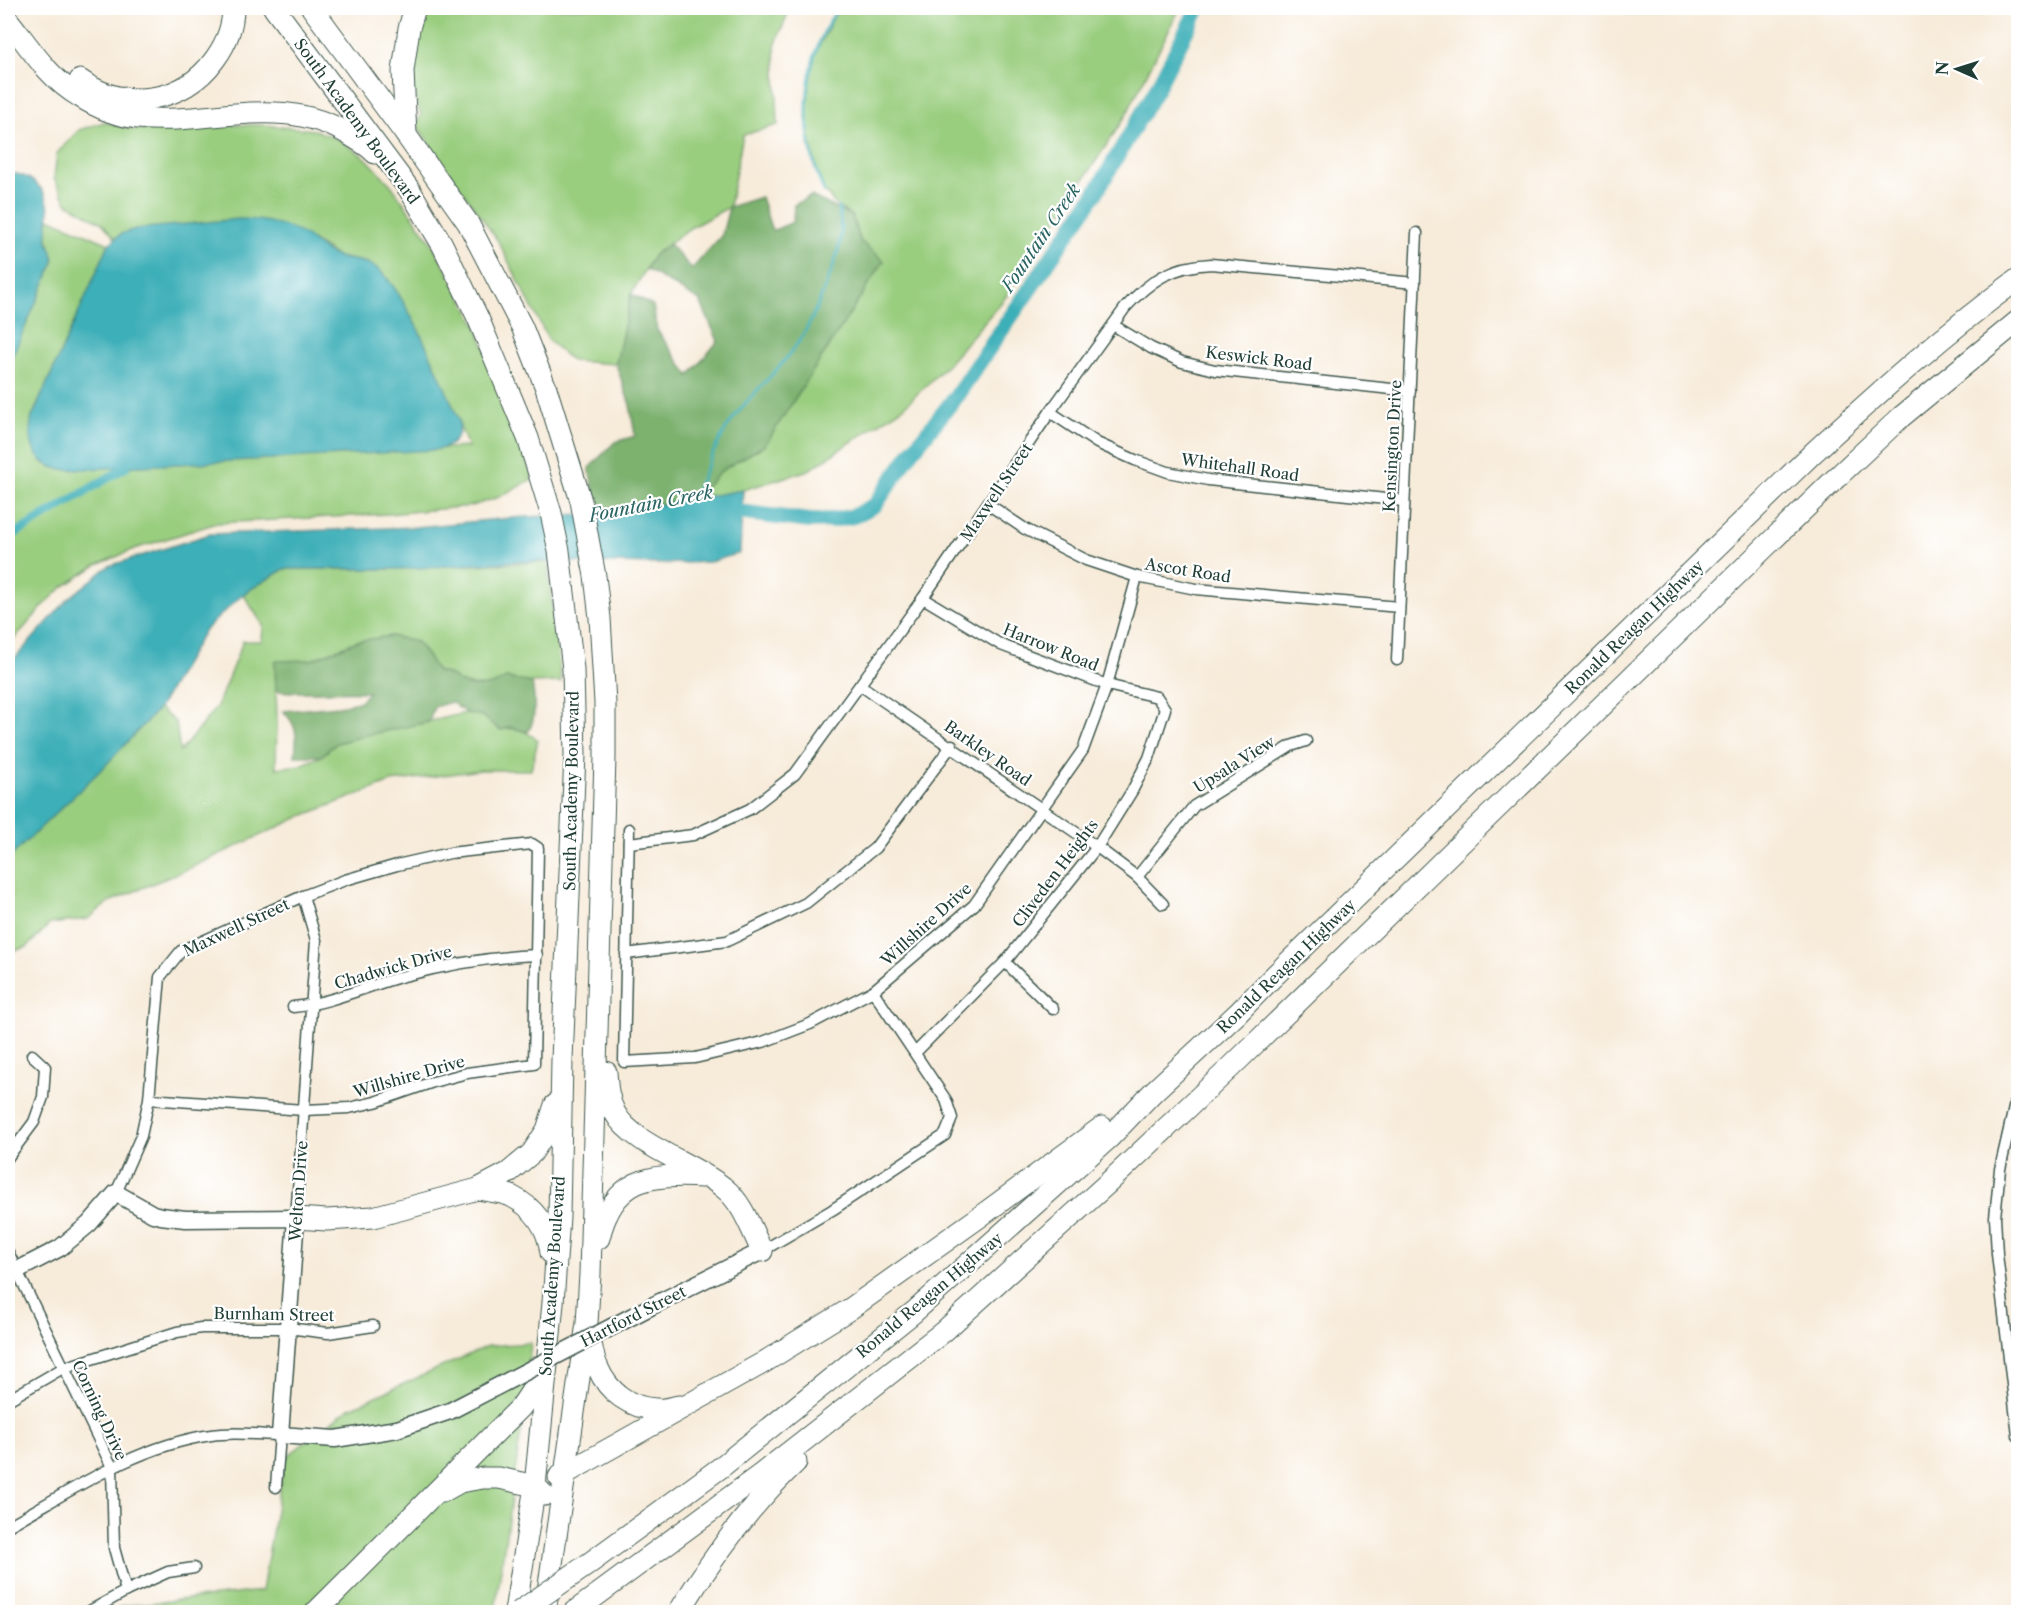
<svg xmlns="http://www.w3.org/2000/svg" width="2026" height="1620" font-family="'Libre Caslon Text',serif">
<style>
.green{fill:#9ace7f;stroke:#5c865a;stroke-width:1.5}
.forest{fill:#7bb16e;stroke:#4d7751;stroke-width:1.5}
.water{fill:#3eafb8;stroke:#2e7676;stroke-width:1.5}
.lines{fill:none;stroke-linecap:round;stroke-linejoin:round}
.stream{stroke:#3eafb8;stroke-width:3}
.canal{stroke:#3eafb8;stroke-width:9}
.river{stroke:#3eafb8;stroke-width:16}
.street-casing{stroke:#3f574d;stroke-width:13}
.secondary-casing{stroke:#3f574d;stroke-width:19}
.highway-casing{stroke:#3f574d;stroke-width:23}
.street{stroke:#fff;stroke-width:10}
.secondary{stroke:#fff;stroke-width:16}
.highway{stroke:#fff;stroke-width:21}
.secondary-bridge-casing{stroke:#3f574d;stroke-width:19;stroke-linecap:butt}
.highway-bridge-casing{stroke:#3f574d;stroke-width:23;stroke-linecap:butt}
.secondary-bridge{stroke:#fff;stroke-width:16}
.highway-bridge{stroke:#fff;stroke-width:21}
.labels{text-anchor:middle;stroke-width:4.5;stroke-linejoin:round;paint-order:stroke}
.street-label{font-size:16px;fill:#1f3d34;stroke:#fff}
.water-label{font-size:18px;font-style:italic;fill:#2a6562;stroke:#fff}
</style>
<rect width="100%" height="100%" fill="#fff"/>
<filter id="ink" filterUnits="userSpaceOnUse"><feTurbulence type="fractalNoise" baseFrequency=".0167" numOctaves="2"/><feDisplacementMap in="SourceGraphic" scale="12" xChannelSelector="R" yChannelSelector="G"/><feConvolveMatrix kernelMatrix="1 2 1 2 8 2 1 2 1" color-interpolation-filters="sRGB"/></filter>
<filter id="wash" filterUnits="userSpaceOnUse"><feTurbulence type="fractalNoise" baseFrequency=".008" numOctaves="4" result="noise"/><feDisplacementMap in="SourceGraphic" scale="24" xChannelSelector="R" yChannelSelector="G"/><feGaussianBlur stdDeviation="1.35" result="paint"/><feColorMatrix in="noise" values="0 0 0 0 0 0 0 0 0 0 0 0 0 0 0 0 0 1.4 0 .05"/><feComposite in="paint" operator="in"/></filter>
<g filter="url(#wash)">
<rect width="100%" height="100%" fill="#f7ebd9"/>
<g class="green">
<polygon points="425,8 790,8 775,46 778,125 743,135 729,207 690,228 654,255 631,294 616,364 572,361 549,341 498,241 415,123 421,116 409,76"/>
<polygon points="851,8 1180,8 1125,117 1005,298 946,366 904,407 809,470 743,490 691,503 722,470 765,445 883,261 861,242 852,216 838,207 824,191 818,177 806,119 809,87 815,55 837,10 844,12"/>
<polygon points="104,122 132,129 165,130 227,125 266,125 315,130 340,140 366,158 391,185 430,240 476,324 533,479 499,497 472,506 388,514 217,523 137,548 95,566 63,587 46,603 8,646 8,366 49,245 47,228 49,218 109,244 32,417 324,455 468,447 460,427 459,420 368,263 338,257 312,240 219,222 121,234 115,238 102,223 67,203 54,178 57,153 79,130"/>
<path d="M547 562 561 682 532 683 506 678C493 687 480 689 464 684 453 680 454 674 438 672L357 641 311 660 275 662 277 718 276 768 301 765 321 756 337 743 367 735 466 713 482 715 500 730C515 726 526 731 538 740L531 770H481L391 782 302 816 190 868 109 902 88 919 50 924 27 947 8 952V855L62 807 159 708 176 723 180 752 217 706 243 641H262L263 625 243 594 284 569H375Z"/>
<polygon points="531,1343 523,1417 495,1611 492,1612 112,1612 123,1606 262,1591 285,1458 348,1409 488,1346"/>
</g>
<g class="forest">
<polygon points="811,196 852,216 861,242 884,261 765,445 722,470 691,503 598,513 589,468 615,442 635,436 630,405 616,364 631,294 653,306 657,330 689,376 718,341 700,301 646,269 654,255 669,244 692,269 722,235 729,207 761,197 772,231 793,222 794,205"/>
<path d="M391 636 417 642 438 672C455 674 453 680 464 684 480 689 493 687 506 678L532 683C535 699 537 718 528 732L510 727 500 730 482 716 466 713 451 702 434 707 429 722 367 735 337 743 321 756H295C297 736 298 726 283 711L339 706 359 702 369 692C338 690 307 694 276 691L275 661 311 660 357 641Z"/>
</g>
<g class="water">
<path d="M8 173C29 173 48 188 49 211 49 219 47 226 47 235 47 244 54 252 54 262L8 366Z"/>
<path d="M238 219C263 219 288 224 309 238 316 243 323 250 331 254 345 262 362 258 375 267 404 285 444 386 459 420 462 438 452 448 434 450L88 469C77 469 65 471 55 468 32 461 27 437 32 417L109 244 121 234 135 229Z"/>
<polygon points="743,490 740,553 710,562 657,564 519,561 404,569 284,569 243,594 204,631 159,708 106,765 8,859 8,666 68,599 109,566 210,534 416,527 510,518 617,512"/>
</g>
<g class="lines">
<g class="stream">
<path d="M824 191C799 134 800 62 837 10"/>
<path d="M692 501C702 478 711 453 725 431 744 399 774 377 795 347 811 325 819 302 829 277 839 252 845 234 838 207"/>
</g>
<polyline class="canal" points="8,538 126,467"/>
<polyline class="river" points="722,510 810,521 833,520 854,516 875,505 910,454 955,398 1095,194 1156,90 1198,8"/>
</g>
</g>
<g filter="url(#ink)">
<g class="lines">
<defs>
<g id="street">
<polyline points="1113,325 1151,348 1182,362 1215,370 1410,391"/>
<polyline points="1050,412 1097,443 1135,460 1168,472 1208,480 1404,501"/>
<polyline points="988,504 1025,529 1086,560 1137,577 1196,589 1399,607"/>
<polyline points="1397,660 1417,233"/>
<polyline points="860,685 1097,847 1137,877 1163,904"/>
<polyline points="629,829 624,1062 695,1058 763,1042 810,1024 873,991 974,905 1083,750 1107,685 1137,577"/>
<path d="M629 843 693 835 750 809 795 774 923 598 1050 412 1125 308C1150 280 1172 266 1211 264L1415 283"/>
<polyline points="1137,877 1194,806 1291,746 1306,741"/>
<polyline points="626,954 727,941 806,903 875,848 952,745"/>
<polyline points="1005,962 1053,1009"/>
<path d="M293 1007C333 1003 366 986 404 976 448 964 492 957 537 955"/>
<polyline points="915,1053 1005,962 1097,847 1132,791 1149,758 1165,709 1157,697 1107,685 1001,645 923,598"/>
<polyline points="2018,1090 2000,1169 1995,1217 1997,1254 2018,1436"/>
<polyline points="8,1157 34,1122 43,1097 45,1067 32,1055"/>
<polyline points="116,1193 141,1136 149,1099 160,977 181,951 303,896 345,880 397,865 450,853 532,844 538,848 534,1064 467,1073 433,1082 375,1102 349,1108 304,1110 149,1099"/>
<polyline points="296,1218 316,940 303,896"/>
<polyline points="762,1251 832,1210 945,1135 952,1118 946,1100 873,991"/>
<polyline points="8,1252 112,1467 114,1548 126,1591 168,1572 194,1568"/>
<polyline points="8,1400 63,1368 177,1332 201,1328 288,1328 328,1333 373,1326"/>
<path d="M8 1526C72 1490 136 1446 211 1435 233 1431 258 1435 280 1435L276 1487"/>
<polyline points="88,1612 126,1591"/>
</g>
<g id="secondary">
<polyline points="8,1275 60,1248 89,1224 116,1193 153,1214 161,1216 185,1219 296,1218 280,1435 335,1439 397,1429 450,1411"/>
<polyline points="650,1307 762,1251"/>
</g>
<g id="highway">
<polyline points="274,8 409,189 442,244 478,318 528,438 551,513 559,551 573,669 575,755 562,1060 559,1217 553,1303 535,1486 515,1612"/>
<polyline points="312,8 406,135 468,223 522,327 546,388 581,501 595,576 600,618 605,703 605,757 590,1274 587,1323 545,1612"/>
<path d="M8 20C29 46 49 79 79 96 96 107 118 116 138 118 214 126 282 91 353 137 361 142 369 146 375 153"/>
<path d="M80 80C124 111 183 104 215 59 226 44 233 26 233 8"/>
<polyline points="406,135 403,71 409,28 415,8"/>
<path d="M606 1072C607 1086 608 1100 615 1113 632 1145 696 1164 724 1188 743 1203 751 1229 762 1251"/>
<path d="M478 1189C488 1191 502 1192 511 1196 535 1208 548 1227 551 1253"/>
<polyline points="296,1218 327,1220 373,1217 478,1189 508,1173 532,1153 547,1130 555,1105"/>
<path d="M599 1238C613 1179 648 1173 703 1177"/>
<path d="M589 1335C592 1346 593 1358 598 1368 608 1392 630 1408 656 1409 664 1410 672 1407 680 1406"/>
<polyline points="559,1477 761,1364 850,1309 978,1218 1102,1127"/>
<polyline points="442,1492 460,1482 483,1478 499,1478 535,1486 544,1495"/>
<path d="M587 1565 720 1468 914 1312 1109 1138 1154 1091 1238 1013 1271 979 1813 453C1879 392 1946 332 2018 279"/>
<polyline points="316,1612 521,1407 531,1392 540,1370"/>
<polyline points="574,1612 760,1475 943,1332 1108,1183 1232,1066 1833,481 1901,417 2018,321"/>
<path d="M679 1612C712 1558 749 1506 796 1462"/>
</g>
</defs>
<use href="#street" class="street-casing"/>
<use href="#secondary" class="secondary-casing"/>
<use href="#highway" class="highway-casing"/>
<use href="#street" class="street"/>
<use href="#secondary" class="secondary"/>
<use href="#highway" class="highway"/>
<defs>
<polyline id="secondary-bridge" points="450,1411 650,1307"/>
<polyline id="highway-bridge" points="519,1612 587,1565"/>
</defs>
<use href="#secondary-bridge" class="secondary-bridge-casing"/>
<use href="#highway-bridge" class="highway-bridge-casing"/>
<use href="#secondary-bridge" class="secondary-bridge"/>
<use href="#highway-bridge" class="highway-bridge"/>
</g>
</g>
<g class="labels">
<g class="street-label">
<text transform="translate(357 121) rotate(54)" y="6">South Academy Boulevard</text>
<text transform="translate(1259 358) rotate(7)" y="6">Keswick Road</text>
<text transform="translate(1392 446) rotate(-87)" y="6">Kensington Drive</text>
<text transform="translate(1240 467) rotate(8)" y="6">Whitehall Road</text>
<text transform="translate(996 492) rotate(-56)" y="6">Maxwell Street</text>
<text transform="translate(1188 570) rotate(9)" y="6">Ascot Road</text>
<text transform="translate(1634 627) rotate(-44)" y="6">Ronald Reagan Highway</text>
<text transform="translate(1051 647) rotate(22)" y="6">Harrow Road</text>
<text transform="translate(988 753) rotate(35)" y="6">Barkley Road</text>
<text transform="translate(1234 764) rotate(-32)" y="6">Upsala View</text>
<text transform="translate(571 791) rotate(-89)" y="6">South Academy Boulevard</text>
<text transform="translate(1055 873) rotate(-53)" y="6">Cliveden Heights</text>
<text transform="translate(926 924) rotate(-42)" y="6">Willshire Drive</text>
<text transform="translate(236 927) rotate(-25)" y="6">Maxwell Street</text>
<text transform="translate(1286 966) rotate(-44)" y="6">Ronald Reagan Highway</text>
<text transform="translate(393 967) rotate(-16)" y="6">Chadwick Drive</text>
<text transform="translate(409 1076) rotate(-16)" y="6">Willshire Drive</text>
<text transform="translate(298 1191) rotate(-86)" y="6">Welton Drive</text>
<text transform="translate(552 1276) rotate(-86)" y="6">South Academy Boulevard</text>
<text transform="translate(929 1295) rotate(-40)" y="6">Ronald Reagan Highway</text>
<text transform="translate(274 1314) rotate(1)" y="6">Burnham Street</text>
<text transform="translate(633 1316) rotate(-27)" y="6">Hartford Street</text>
<text transform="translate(100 1410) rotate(65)" y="6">Corning Drive</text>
</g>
<g class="water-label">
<text transform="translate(1041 238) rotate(-56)" y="6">Fountain Creek</text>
<text transform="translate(651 504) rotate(-11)" y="6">Fountain Creek</text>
</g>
</g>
<rect width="2026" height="1620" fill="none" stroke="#fff" stroke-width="30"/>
<g transform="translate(1957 69) rotate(273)" stroke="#ffffff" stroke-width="4.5" paint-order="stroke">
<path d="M0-4.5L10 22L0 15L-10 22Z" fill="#1f3d34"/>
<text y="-9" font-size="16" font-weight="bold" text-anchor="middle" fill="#1f3d34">N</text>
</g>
</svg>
